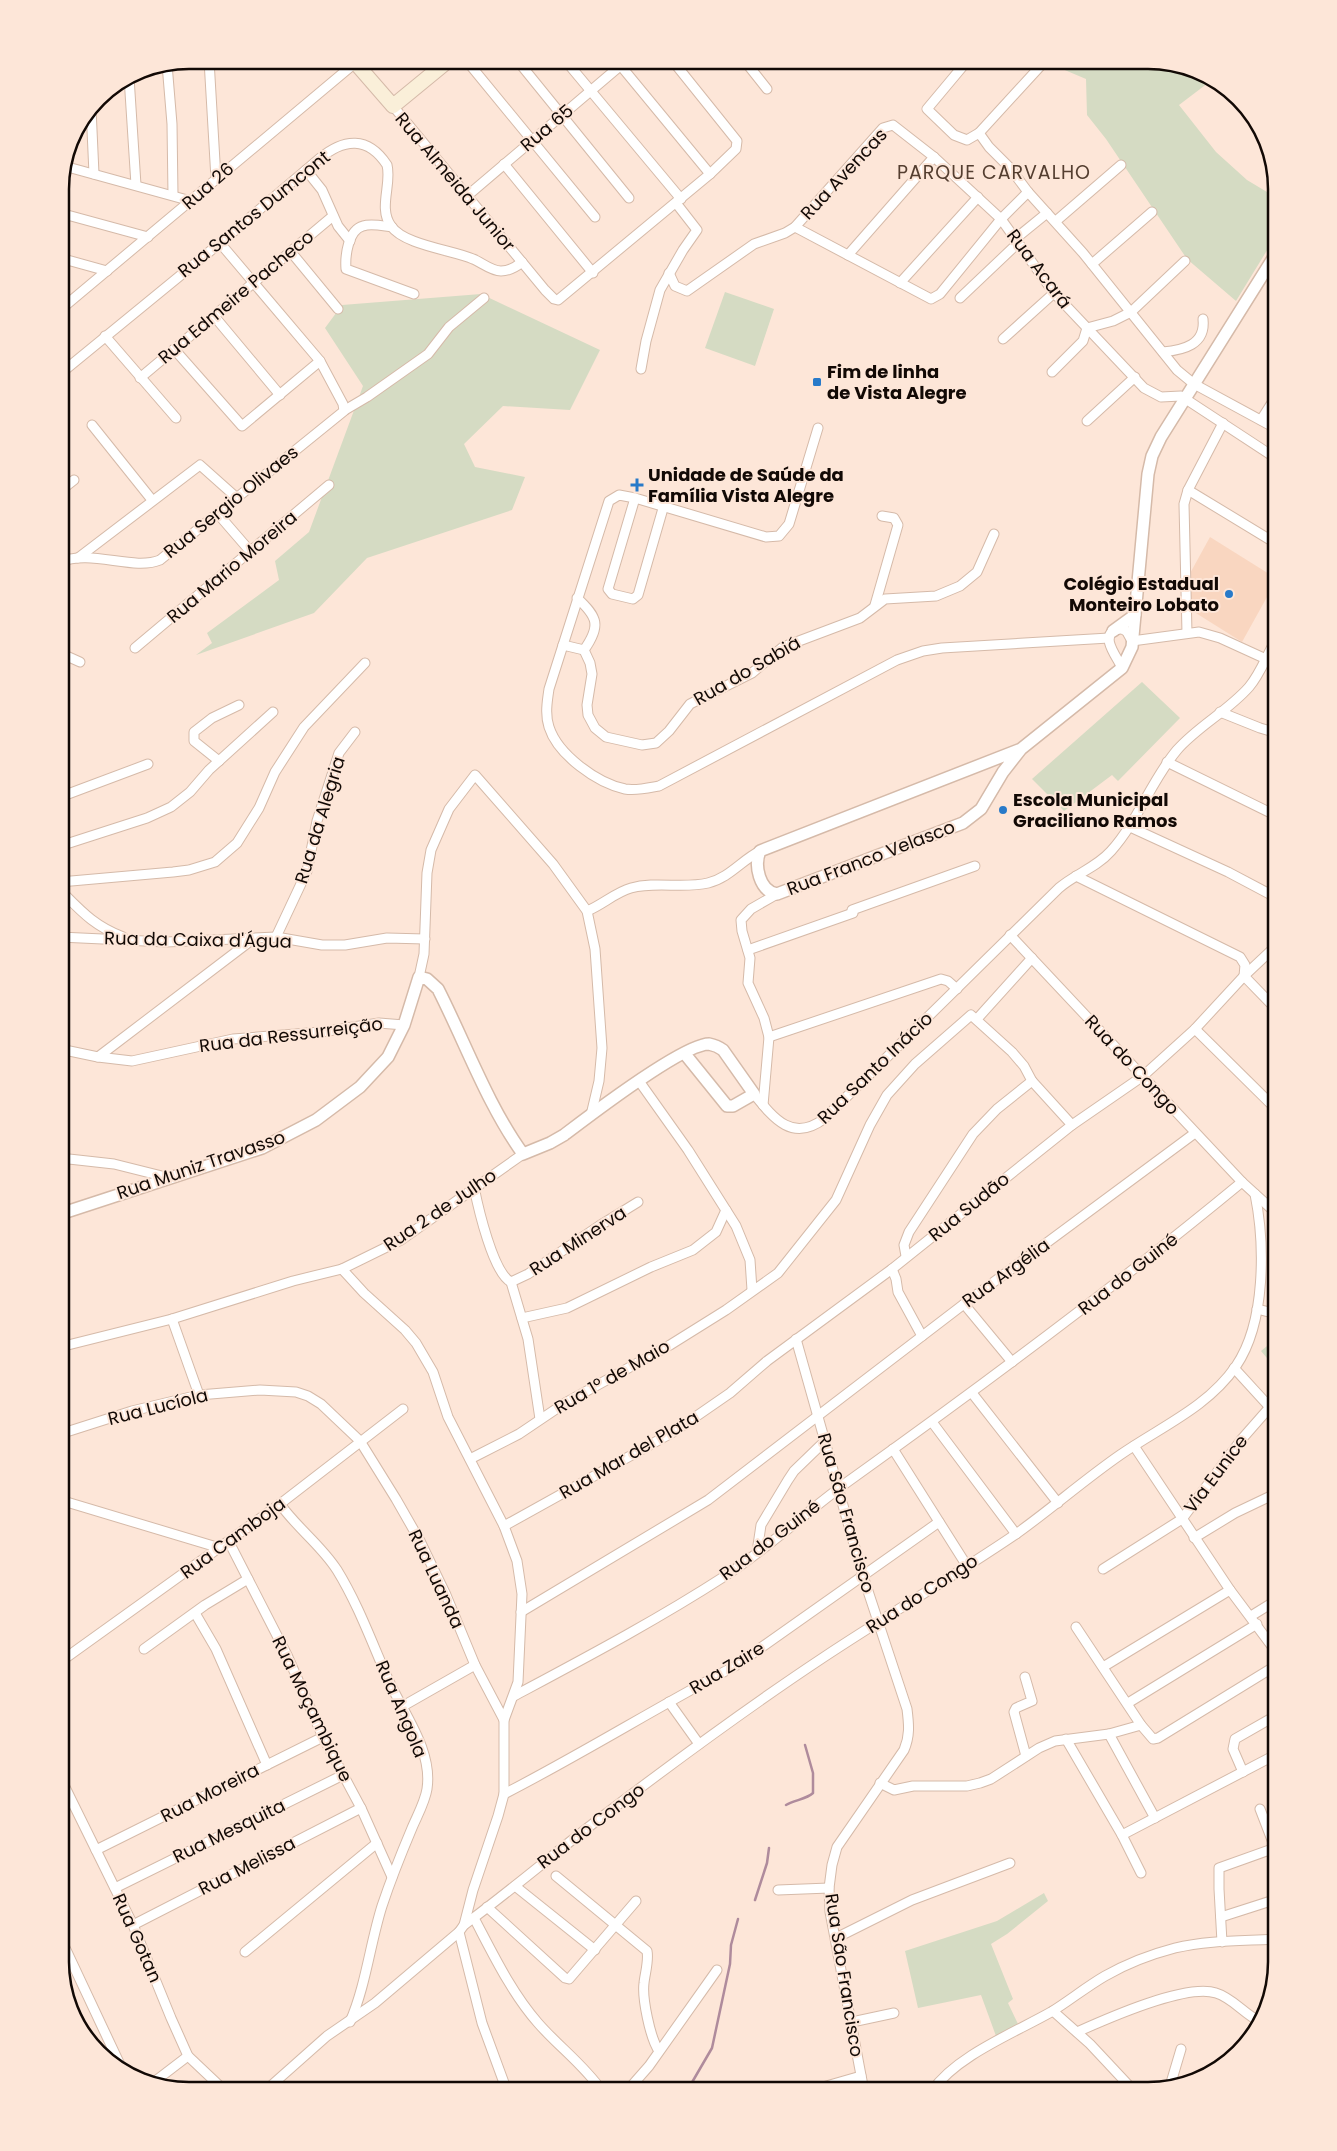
<svg xmlns="http://www.w3.org/2000/svg" width="1337" height="2151" font-family="Poppins,sans-serif">
<style>
.built{fill:#f9d6c0}
.green{fill:#d5dbc3}
.lines{fill:none;stroke-linecap:round;stroke-linejoin:round}
.stream{stroke:#af8b9c;stroke-width:2.5}
.minor-casing{stroke:#d5baa9;stroke-width:11}
.tertiary-casing{stroke:#d5baa9;stroke-width:14}
.secondary-casing{stroke:#d5baa9;stroke-width:16}
.minor{stroke:#fff;stroke-width:9}
.tertiary{stroke:#fff;stroke-width:11}
.secondary{stroke:#faefd9;stroke-width:14}
.poi-dot{fill:#287ac9;stroke:#fde6d8;stroke-width:2}
.labels{text-anchor:middle;stroke-width:4;stroke-linejoin:round;paint-order:stroke}
.street-label{font-size:18px;fill:#120905;stroke:#fde6d8}
.poi-label{font-size:18px;font-weight:bold;fill:#120905;stroke:#fde6d8;text-anchor:start}
.neighbourhood-label{font-size:19px;letter-spacing:1px;fill:#543e30;stroke:#fde6d8}
.rim{fill:none;stroke:#120905;stroke-width:2.5}
</style>
<rect width="100%" height="100%" fill="#fde6d8"/>
<polygon class="built" points="1210,537 1277,579 1242,642 1191,610 1188,577"/>
<g class="green">
<polygon points="1041,60 1136,60 1146,69 1154,64 1152,60 1157,60 1202,75 1208,83 1179,105 1216,152 1247,180 1277,198 1277,234 1236,301 1187,259 1106,139 1087,115 1086,79"/>
<polygon points="725,292 774,309 755,366 705,348"/>
<polygon points="481,294 600,350 570,410 503,406 464,444 475,467 525,477 512,510 367,558 314,613 196,655 212,643 207,633 279,580 275,561 309,532 363,386 325,328 342,305"/>
<polygon points="1142,682 1180,718 1118,781 1112,775 1064,811 1032,779"/>
<polygon points="1277,1338 1277,1370 1261,1351"/>
<polygon points="1044,1893 1048,1901 1007,1934 991,1944 1013,1999 1008,2003 1018,2024 996,2036 981,1995 918,2008 905,1951 997,1921"/>
</g>
<g class="lines">
<g class="stream">
<path d="M786 1805C795 1800 807 1799 813 1793V1773L805 1745"/>
<polyline points="755,1900 767,1863 769,1848"/>
<polyline points="687,2091 712,2048 730,1964 731,1945 738,1919"/>
</g>
<defs>
<g id="minor">
<polyline points="209,60 216,179"/>
<polyline points="466,60 595,217"/>
<polyline points="517,60 629,198"/>
<polyline points="565,60 681,199"/>
<polyline points="616,60 710,174"/>
<polyline points="744,60 767,89"/>
<polyline points="968,60 927,109 954,135 967,140 979,133 1045,61"/>
<polyline points="167,64 172,124 173,195"/>
<polyline points="129,77 136,185"/>
<polyline points="393,106 545,290 554,299 558,300 710,174 736,149 737,141 733,136 672,60"/>
<polyline points="91,108 94,174"/>
<polyline points="979,133 989,147 1010,168 1028,192 1083,253 1177,370 1194,384 1277,429"/>
<polyline points="504,164 593,273"/>
<polyline points="64,166 191,201"/>
<polyline points="306,170 322,190 338,226 350,241"/>
<polyline points="467,196 627,60"/>
<polyline points="60,213 148,237"/>
<polyline points="1056,221 1121,165"/>
<path d="M392 227C383 226 371 223 363 226 348 230 345 256 346 269L414 294"/>
<polyline points="795,227 931,299 940,294 1001,219 1028,192"/>
<polyline points="1015,239 1047,213"/>
<polyline points="291,252 338,309"/>
<polyline points="848,255 934,157"/>
<polyline points="60,258 107,271"/>
<polyline points="1092,264 1152,212"/>
<polyline points="669,273 675,286 687,291 754,244 785,233 795,227 883,128 893,125 934,157 1001,219 1054,293 1144,388 1161,397 1181,396 1277,459"/>
<polyline points="900,283 978,197"/>
<polyline points="960,298 1018,243"/>
<polyline points="60,310 355,63"/>
<polyline points="214,316 280,395"/>
<polyline points="105,336 176,418"/>
<polyline points="1003,339 1054,293"/>
<polyline points="174,349 242,426 320,361"/>
<path d="M1163 352C1183 350 1206 345 1203 319"/>
<polyline points="641,369 646,341 660,290 683,250 697,230 676,203"/>
<polyline points="1052,372 1083,341 1087,328 1113,321 1131,312 1185,261"/>
<path d="M60 374 220 243 319 159C344 138 368 136 387 165 392 184 378 208 391 226 404 245 452 250 473 259 481 262 491 271 501 271 509 271 516 267 522 262"/>
<polyline points="140,378 333,216"/>
<polyline points="345,410 367,397 428,354 449,327 484,298"/>
<polyline points="1261,420 1277,395"/>
<polyline points="1087,421 1135,377"/>
<polyline points="92,425 152,500"/>
<path d="M818 428 789 524 779 536 766 537 635 498 619 495 609 501 549 689C547 702 545 715 549 727 558 755 597 783 625 789 636 791 648 788 659 786L897 660 923 651 942 648 1109 638"/>
<polyline points="1188,490 1277,544"/>
<polyline points="60,491 74,480"/>
<polyline points="635,498 608,589 612,594 633,599 638,595 664,505"/>
<polyline points="218,514 250,551"/>
<polyline points="78,558 200,465 237,498"/>
<path d="M60 562C91 549 133 571 160 560L344 411 343 404 320 361 220 243"/>
<path d="M577 598C598 617 601 626 584 650"/>
<polyline points="875,605 898,525 894,518 882,516"/>
<polyline points="1187,633 1184,504 1188,490 1223,423"/>
<polyline points="1132,641 1199,632 1220,638 1266,659"/>
<polyline points="563,645 584,650 590,663 592,674 587,705 588,715 595,728 606,737 642,745 656,743 669,731 690,704 752,673 783,647 860,618 885,599 936,596 960,586 977,572 994,534"/>
<polyline points="135,648 329,485"/>
<polyline points="60,653 80,662"/>
<path d="M1122 668C1118 658 1099 636 1116 630 1120 628 1124 629 1127 632L1132 641"/>
<polyline points="1220,712 1260,728 1277,733"/>
<polyline points="219,761 194,741 194,732 212,718 239,705"/>
<polyline points="1167,762 1277,816"/>
<polyline points="60,797 148,764"/>
<polyline points="1130,827 1228,872 1277,898"/>
<polyline points="60,846 147,818 171,807 190,792 209,770 273,712"/>
<polyline points="1076,876 1240,957 1245,965 1244,976 1277,1010"/>
<polyline points="60,882 173,872 189,870 215,862 237,843 259,808 275,772 304,727 365,663"/>
<path d="M60 890C81 911 94 926 123 937"/>
<polyline points="852,910 975,866"/>
<path d="M587 911C602 905 616 892 631 888 656 881 683 889 708 883 729 878 742 860 760 851"/>
<polyline points="1010,935 1242,1182 1277,1214"/>
<polyline points="60,937 166,942 276,937 322,945 345,945 387,938 425,939"/>
<polyline points="276,937 307,871 317,821 339,753 355,732"/>
<polyline points="748,950 853,913"/>
<polyline points="419,977 424,954 427,873 431,850 449,809 475,775 553,864 587,911 595,949 602,1048 599,1081 591,1115"/>
<polyline points="977,1019 1032,958"/>
<polyline points="1195,1029 1277,1110"/>
<polyline points="769,1037 941,979 948,981 957,989"/>
<polyline points="60,1049 98,1057 132,1061 233,1039 321,1032 379,1023 404,1025"/>
<polyline points="98,1057 253,939"/>
<polyline points="639,1081 688,1150 736,1226 750,1260 752,1290"/>
<path d="M754 1094C774 1119 793 1143 825 1118L1059 888C1075 874 1096 868 1111 851 1138 821 1151 781 1177 750 1198 726 1228 711 1249 687 1261 673 1267 654 1277 638"/>
<polyline points="763,1105 769,1037 764,1018 748,983 750,958 742,931 741,920 751,909 777,894"/>
<polyline points="60,1158 114,1164 170,1178"/>
<path d="M474 1187C478 1207 493 1273 511 1282L528 1274 599 1226 638 1202"/>
<polyline points="906,1256 904,1245 909,1232 973,1134 997,1109 1032,1081"/>
<polyline points="342,1269 364,1293 405,1330 416,1343 433,1372 448,1417 504,1526 517,1561 522,1594 518,1682 504,1720 504,1794 498,1816 473,1890 464,1925"/>
<polyline points="892,1269 896,1279 898,1292 922,1336"/>
<polyline points="511,1282 528,1339 540,1419"/>
<polyline points="964,1304 1012,1362"/>
<polyline points="1257,1309 1277,1314"/>
<polyline points="522,1318 567,1308 651,1267 693,1250 716,1232 726,1210"/>
<polyline points="172,1319 199,1395"/>
<path d="M796 1339 863 1576 907 1709C909 1725 910 1736 904 1750L837 1847 832 1865 829 1888 830 1912 864 2091"/>
<polyline points="60,1347 172,1319 293,1281 342,1269 401,1240 523,1154"/>
<polyline points="1234,1368 1277,1415"/>
<polyline points="972,1393 1058,1503"/>
<polyline points="932,1422 1016,1534"/>
<polyline points="60,1434 132,1411 199,1395 260,1390 296,1392 308,1396 321,1404 360,1441 396,1499 420,1541 446,1595 475,1665 504,1720"/>
<polyline points="1134,1446 1230,1590 1277,1653"/>
<polyline points="893,1449 967,1566"/>
<polyline points="470,1459 519,1434 565,1403 670,1345 726,1310 778,1273 836,1200 870,1125 887,1095 915,1064 971,1015 1012,1052 1024,1066 1032,1081 1072,1125"/>
<polyline points="60,1500 220,1548"/>
<path d="M280 1504C297 1528 321 1545 337 1570 358 1604 372 1643 388 1679 403 1713 433 1750 427 1789 425 1802 417 1816 412 1828 401 1854 391 1879 382 1906 370 1944 366 1985 350 2022"/>
<polyline points="504,1526 675,1431 730,1393 767,1361 892,1269 1072,1125 1143,1076 1195,1029 1244,976 1277,945"/>
<polyline points="1194,1538 1235,1513 1277,1493"/>
<polyline points="229,1542 287,1655 323,1737 361,1808 392,1877"/>
<polyline points="757,1552 761,1525 788,1480 794,1471 825,1441"/>
<polyline points="1103,1569 1182,1519 1241,1440 1270,1407 1277,1402"/>
<polyline points="521,1612 708,1500 964,1304 1195,1133"/>
<polyline points="195,1613 216,1649 267,1765"/>
<polyline points="1251,1616 1277,1600"/>
<polyline points="1076,1627 1141,1725 1153,1739 1158,1738 1277,1665"/>
<polyline points="144,1649 205,1605 248,1579"/>
<polyline points="60,1662 280,1504 403,1409"/>
<polyline points="1103,1667 1230,1590"/>
<polyline points="1025,1677 1032,1701 1016,1708 1014,1712 1026,1756"/>
<path d="M514 1696C585 1658 657 1620 725 1576 770 1547 809 1509 853 1478 986 1383 1116 1286 1242 1182"/>
<polyline points="669,1702 699,1744"/>
<polyline points="1128,1703 1257,1624"/>
<polyline points="403,1706 475,1665"/>
<polyline points="1109,1734 1155,1818"/>
<polyline points="1066,1739 1122,1835 1141,1873"/>
<polyline points="1243,1772 1233,1749 1235,1739 1277,1715"/>
<polyline points="60,1777 133,1925 171,2018 188,2056 225,2091"/>
<polyline points="880,1783 894,1790 913,1786 967,1786 980,1783 991,1779 1039,1748 1055,1741 1109,1734 1141,1725"/>
<path d="M504 1794C582 1754 657 1707 735 1666L939 1522"/>
<polyline points="1260,1809 1277,1853"/>
<polyline points="1122,1835 1277,1754"/>
<polyline points="96,1850 323,1737"/>
<path d="M556 1876 647 1951C649 1961 645 1973 644 1983 642 1998 650 2038 659 2051"/>
<polyline points="515,1886 595,1950"/>
<polyline points="115,1888 343,1775"/>
<polyline points="778,1890 829,1888"/>
<polyline points="487,1907 565,1978 569,1979 636,1901"/>
<polyline points="1221,1917 1277,1899"/>
<path d="M474 1918C493 1954 511 1992 538 2023 559 2047 584 2065 602 2091"/>
<polyline points="133,1925 361,1808"/>
<polyline points="60,1937 123,2071"/>
<polyline points="836,1938 912,1900 1010,1863"/>
<polyline points="1222,1942 1219,1889 1219,1868 1275,1848"/>
<polyline points="245,1952 377,1843"/>
<polyline points="1053,2011 1090,2044 1134,2091"/>
<polyline points="852,2022 894,2013"/>
<path d="M1077 2032C1106 2019 1186 1983 1216 1993 1233 1998 1245 2015 1261 2022"/>
<polyline points="154,2082 188,2056"/>
<polyline points="1170,2086 1181,2049"/>
<polyline points="265,2091 327,2036 375,2003 459,1932"/>
<path d="M507 2091 482 2023 459 1932 464 1925C513 1889 559 1849 607 1813 678 1759 750 1706 824 1657 887 1615 953 1577 1016 1534 1051 1509 1084 1480 1120 1455 1160 1427 1207 1408 1236 1366 1266 1322 1265 1244 1255 1194"/>
<polyline points="627,2091 649,2066 717,1970"/>
<polyline points="809,2091 861,2076"/>
<path d="M932 2091C956 2056 1014 2033 1051 2012 1069 2001 1086 1987 1105 1976 1126 1964 1152 1954 1175 1948 1208 1940 1243 1941 1277 1939"/>
</g>
<g id="tertiary">
<polyline points="1113,631 1135,615"/>
<path d="M1021 749 1003 772 981 809 963 823 777 894C759 891 754 865 760 851L1021 749 1122 668 1132 647 1148 474 1152 456 1161 437 1277 252"/>
<path d="M60 1214 262 1148 316 1120 360 1087 388 1057 404 1025 419 977 427 979 438 989C465 1042 488 1106 523 1154L550 1143 564 1135C589 1116 683 1044 709 1044 714 1045 719 1047 723 1050L754 1094 733 1106H727L685 1054"/>
</g>
<polyline id="secondary" points="353,60 393,106 449,60"/>
</defs>
<use href="#minor" class="minor-casing"/>
<use href="#tertiary" class="tertiary-casing"/>
<use href="#secondary" class="secondary-casing"/>
<use href="#minor" class="minor"/>
<use href="#tertiary" class="tertiary"/>
<use href="#secondary" class="secondary"/>
</g>
<g class="poi-dot">
<rect x="812" y="377" width="10" height="10" rx="2.5"/>
<path d="M634.5 477.5h5v5h5v5h-5v5h-5v-5h-5v-5h5z"/>
<circle cx="1229" cy="594" r="5"/>
<circle cx="1003" cy="810" r="5"/>
</g>
<g class="labels">
<g class="street-label">
<text transform="translate(547 128) rotate(-40)" y="6">Rua 65</text>
<text transform="translate(844 174) rotate(-47)" y="6">Rua Avencas</text>
<text transform="translate(455 182) rotate(50)" y="6">Rua Almeida Junior</text>
<text transform="translate(208 186) rotate(-41)" y="6">Rua 26</text>
<text transform="translate(254 214) rotate(-39)" y="6">Rua Santos Dumcont</text>
<text transform="translate(1039 269) rotate(53)" y="6">Rua Acará</text>
<text transform="translate(236 297) rotate(-40)" y="6">Rua Edmeire Pacheco</text>
<text transform="translate(231 502) rotate(-39)" y="6">Rua Sergio Olivaes</text>
<text transform="translate(232 567) rotate(-40)" y="6">Rua Mario Moreira</text>
<text transform="translate(747 671) rotate(-30)" y="6">Rua do Sabiá</text>
<text transform="translate(320 820) rotate(-73)" y="6">Rua da Alegria</text>
<text transform="translate(871 858) rotate(-21)" y="6">Rua Franco Velasco</text>
<text transform="translate(198 940) rotate(1)" y="6">Rua da Caixa d'Água</text>
<text transform="translate(291 1035) rotate(-7)" y="6">Rua da Ressurreição</text>
<text transform="translate(1132 1065) rotate(47)" y="6">Rua do Congo</text>
<text transform="translate(875 1068) rotate(-44)" y="6">Rua Santo Inácio</text>
<text transform="translate(201 1165) rotate(-19)" y="6">Rua Muniz Travasso</text>
<text transform="translate(969 1207) rotate(-39)" y="6">Rua Sudão</text>
<text transform="translate(440 1210) rotate(-34)" y="6">Rua 2 de Julho</text>
<text transform="translate(578 1241) rotate(-33)" y="6">Rua Minerva</text>
<text transform="translate(1006 1273) rotate(-36)" y="6">Rua Argélia</text>
<text transform="translate(1128 1274) rotate(-38)" y="6">Rua do Guiné</text>
<text transform="translate(612 1377) rotate(-30)" y="6">Rua 1º de Maio</text>
<text transform="translate(158 1407) rotate(-14)" y="6">Rua Lucíola</text>
<text transform="translate(629 1455) rotate(-30)" y="6">Rua Mar del Plata</text>
<text transform="translate(1216 1474) rotate(-53)" y="6">Via Eunice</text>
<text transform="translate(846 1513) rotate(74)" y="6">Rua São Francisco</text>
<text transform="translate(233 1538) rotate(-36)" y="6">Rua Camboja</text>
<text transform="translate(770 1540) rotate(-37)" y="6">Rua do Guiné</text>
<text transform="translate(436 1579) rotate(65)" y="6">Rua Luanda</text>
<text transform="translate(922 1594) rotate(-33)" y="6">Rua do Congo</text>
<text transform="translate(727 1668) rotate(-31)" y="6">Rua Zaire</text>
<text transform="translate(312 1709) rotate(64)" y="6">Rua Moçambique</text>
<text transform="translate(401 1709) rotate(67)" y="6">Rua Angola</text>
<text transform="translate(210 1793) rotate(-27)" y="6">Rua Moreira</text>
<text transform="translate(591 1826) rotate(-37)" y="6">Rua do Congo</text>
<text transform="translate(229 1831) rotate(-26)" y="6">Rua Mesquita</text>
<text transform="translate(247 1866) rotate(-27)" y="6">Rua Melissa</text>
<text transform="translate(137 1938) rotate(66)" y="6">Rua Gotan</text>
<text transform="translate(844 1975) rotate(81)" y="6">Rua São Francisco</text>
</g>
<g class="poi-label">
<text x="827" y="378">Fim de linha<tspan x="827" dy="21">de Vista Alegre</tspan></text>
<text x="648" y="481">Unidade de Saúde da<tspan x="648" dy="21">Família Vista Alegre</tspan></text>
<text x="1219" y="590" text-anchor="end">Colégio Estadual<tspan x="1219" dy="21">Monteiro Lobato</tspan></text>
<text x="1013" y="806">Escola Municipal<tspan x="1013" dy="21">Graciliano Ramos</tspan></text>
</g>
<g class="neighbourhood-label">
<text x="994" y="179">PARQUE CARVALHO</text>
</g>
</g>
<path d="M0 0H1337V2151H0ZM189 69H1148A120 120 0 0 1 1268 189V1962A120 120 0 0 1 1148 2082H189A120 120 0 0 1 69 1962V189A120 120 0 0 1 189 69Z" fill="#fde6d8" fill-rule="evenodd"/>
<path class="rim" d="M189 69H1148A120 120 0 0 1 1268 189V1962A120 120 0 0 1 1148 2082H189A120 120 0 0 1 69 1962V189A120 120 0 0 1 189 69Z"/>
</svg>
